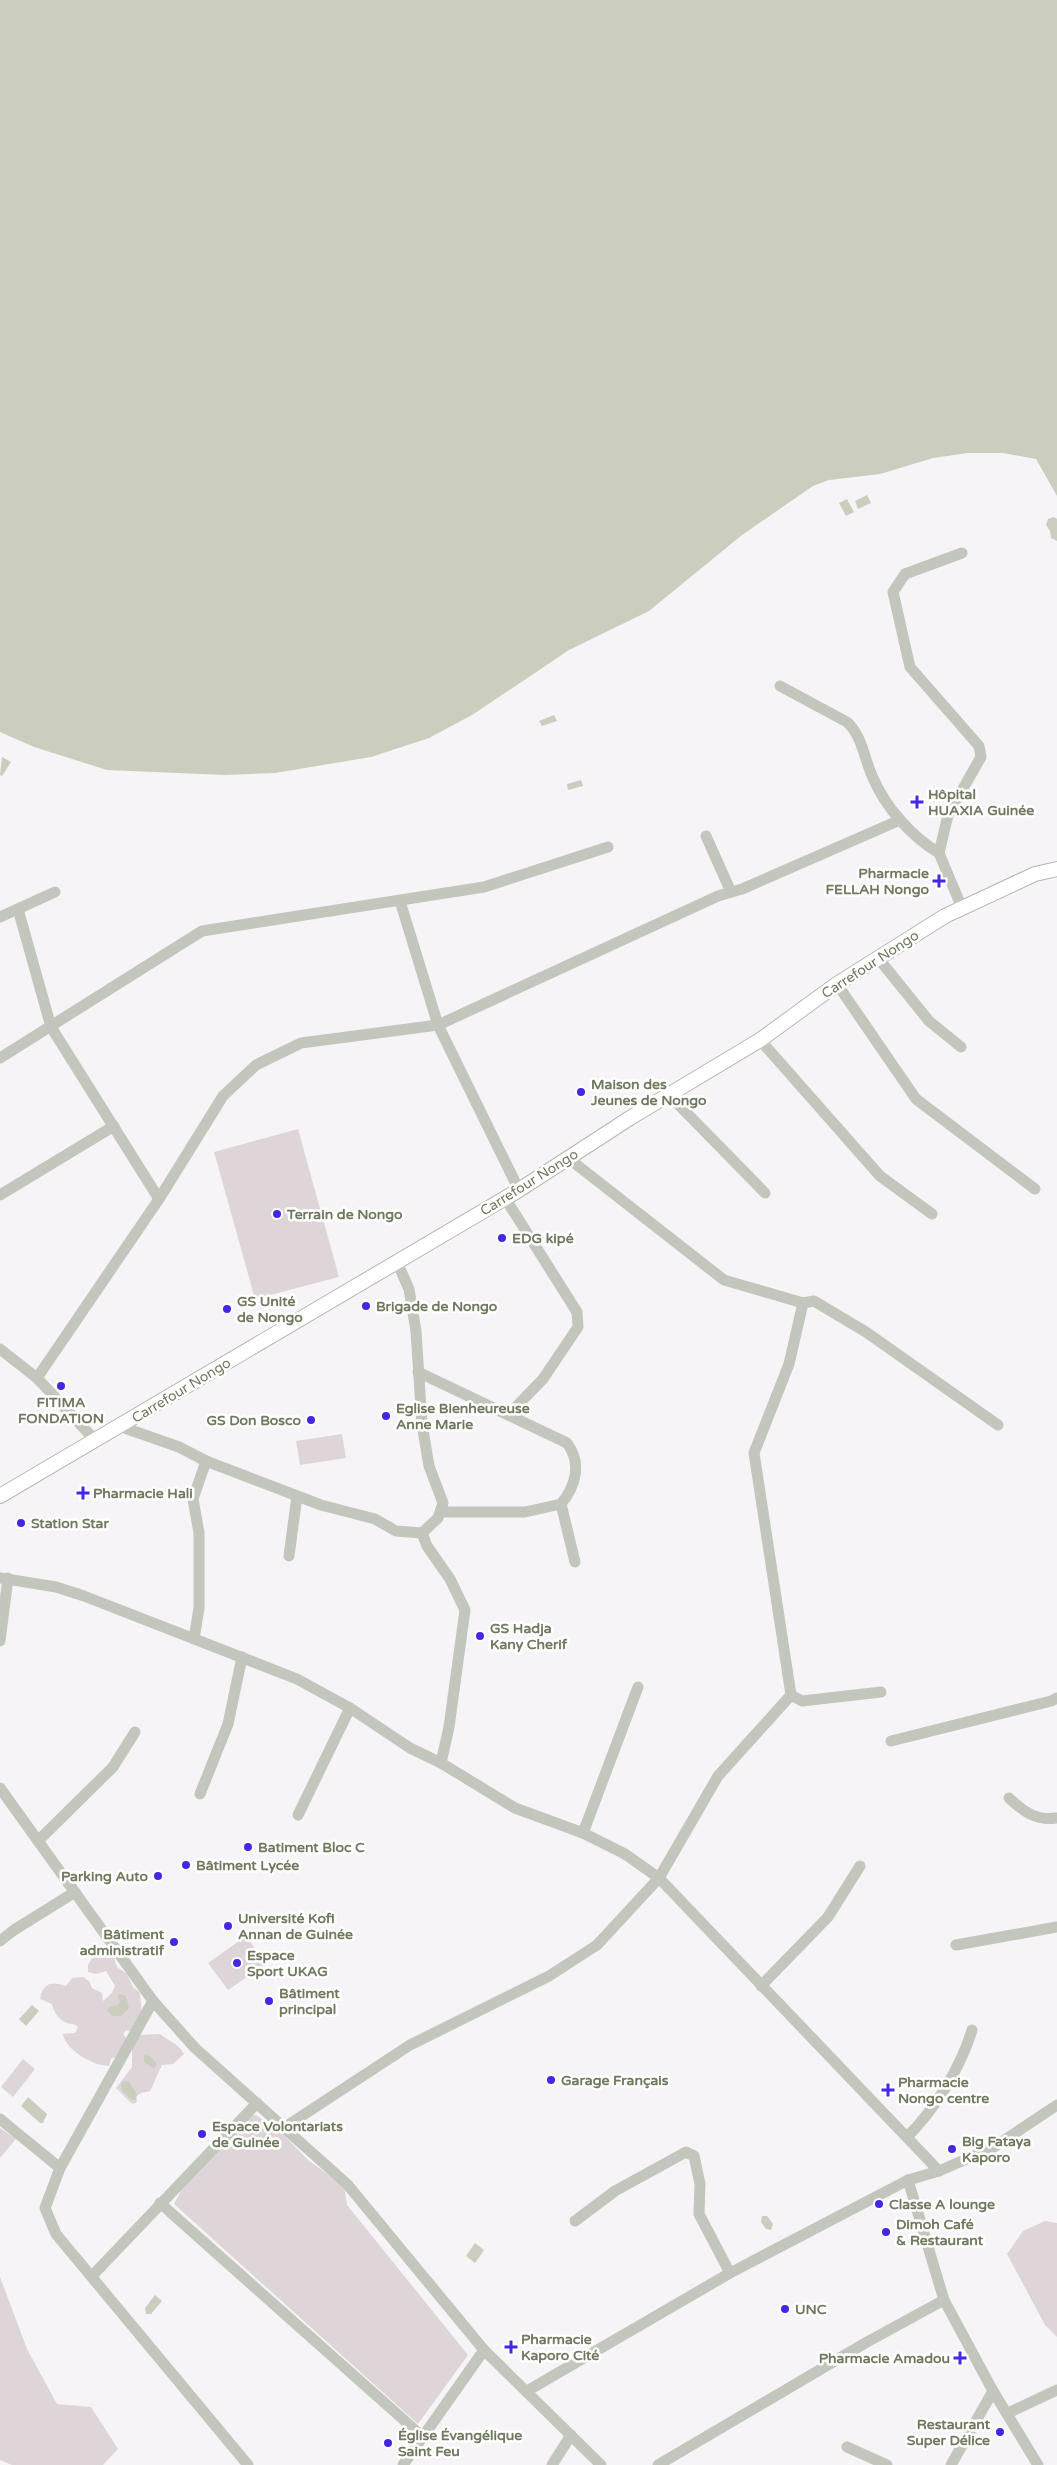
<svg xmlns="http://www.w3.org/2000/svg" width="1057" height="2465" font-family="'Varela Round',sans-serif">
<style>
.green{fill:#ded5d9}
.water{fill:#cbcdbf}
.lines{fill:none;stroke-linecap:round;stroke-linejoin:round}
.major-casing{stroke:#b5b9af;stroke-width:16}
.minor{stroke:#c2c6bd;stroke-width:11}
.major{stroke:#fff;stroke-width:14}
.poi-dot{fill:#4426e4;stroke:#fff;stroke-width:2}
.labels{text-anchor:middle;stroke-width:5;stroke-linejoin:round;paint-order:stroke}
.poi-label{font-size:14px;font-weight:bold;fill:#6f795e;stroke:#fff;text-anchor:start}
.street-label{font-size:14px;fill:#6f795e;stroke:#fff}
</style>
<rect width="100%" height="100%" fill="#f7f4f7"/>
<g class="green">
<polygon points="298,1129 339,1277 255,1299 214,1152"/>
<polygon points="342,1434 346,1458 300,1465 296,1441"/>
<polygon points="246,1936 266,1964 228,1990 208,1963"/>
<path d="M98 1948 114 1958 117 1967 127 1974 133 1987 140 1993 142 2016 131 2032 126 2030 123 2034 127 2039 119 2055 111 2059 109 2066C94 2066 66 2051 63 2034L75 2033 78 2027C74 2023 72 2025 67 2023 59 2020 53 2011 52 2004L40 1999C43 1983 51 1981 66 1986L72 1978 83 1977 89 1981 92 1988 102 1993 103 2001 112 1993 115 1986 106 1971 96 1974 88 1972V1965Z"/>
<path d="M160 2034C169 2041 179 2044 184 2054L173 2064 162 2065 150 2091 141 2093 135 2097 137 2100 136 2103 132 2104 116 2088 132 2067V2049L138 2035Z"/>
<polygon points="23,2059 35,2069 13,2097 1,2087"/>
<polygon points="256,2115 284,2135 308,2160 344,2186 347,2205 468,2355 418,2424 174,2204 182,2189 241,2117"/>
<polygon points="0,2128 16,2139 0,2158"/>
<polygon points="1045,2221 1057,2223 1057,2337 1045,2325 1007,2254 1023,2231"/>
<polygon points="0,2277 27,2349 57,2404 91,2407 118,2449 103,2465 12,2465 0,2460"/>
</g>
<g class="water">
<polygon points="0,0 1057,0 1057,496 1036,459 1003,453 968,453 933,458 880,474 829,480 813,486 742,535 649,611 569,650 472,715 429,738 371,757 275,773 225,775 107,770 34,747 0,732"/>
<polygon points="867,495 871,503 858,509 855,501"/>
<polygon points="847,499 854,512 846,516 839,503"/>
<polygon points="1054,517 1057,519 1057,541 1051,538 1050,531 1046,525 1048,519"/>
<polygon points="554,715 557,721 542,726 539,721"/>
<polygon points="2,757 11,762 2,776 0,775"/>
<polygon points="581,780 583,786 568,790 567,784"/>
<polygon points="120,1994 126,1996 129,2008 121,2016 112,2016 107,2010 109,2007 118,2005 120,2002 118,1996"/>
<polygon points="32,2005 39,2011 26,2026 19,2019"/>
<polygon points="147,2054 156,2062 156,2067 153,2068 144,2062 144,2055"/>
<polygon points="124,2081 129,2082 137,2094 136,2100 132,2100 122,2091 121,2085"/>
<polygon points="28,2097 47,2114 43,2123 40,2123 21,2106"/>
<polygon points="762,2216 767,2216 773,2224 771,2230 766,2229 761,2222"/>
<polygon points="475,2243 484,2250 475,2263 466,2256"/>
<polygon points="155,2295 162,2301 151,2314 146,2314 145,2308"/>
</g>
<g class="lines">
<defs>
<polyline id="major" points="0,1496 519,1190 630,1118 760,1040 837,984 945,916 1035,874 1057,869"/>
</defs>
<use href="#major" class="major-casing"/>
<g class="minor">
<path d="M780 686 847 722C863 737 864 759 873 778 886 808 912 837 939 853"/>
<polyline points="706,836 731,892"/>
<polyline points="400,901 438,1025 519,1190"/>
<polyline points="962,908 939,853 948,815 981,757 979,746 910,667 893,592 905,574 962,553"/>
<polyline points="18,909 51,1027 159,1199"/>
<polyline points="0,917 55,892"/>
<polyline points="878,958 929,1021 961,1047"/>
<polyline points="837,984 916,1099 1035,1189"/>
<polyline points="760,1040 880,1176 932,1214"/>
<polyline points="0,1058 202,931 484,887 608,847"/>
<polyline points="669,1095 765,1193"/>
<polyline points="568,1158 724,1280 803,1303 814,1301 866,1332 998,1425"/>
<polyline points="0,1195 114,1126"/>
<polyline points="505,1198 577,1312 578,1327 543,1379 509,1414"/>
<polyline points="0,1349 37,1378 94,1439"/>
<path d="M418 1372 567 1443C582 1463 576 1486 561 1504L525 1512H442"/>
<polyline points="37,1378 159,1199 223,1096 256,1065 301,1043 438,1025 718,896 742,889 900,820"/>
<polyline points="119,1426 179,1447 206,1461 321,1505 375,1519 396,1531 422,1533 438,1518 443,1503 429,1466 422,1424 416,1331 409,1289 397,1262"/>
<polyline points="561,1504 575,1562"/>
<polyline points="422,1533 427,1546 450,1579 465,1610 449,1727 441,1763"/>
<polyline points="289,1556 297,1496"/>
<polyline points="0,1578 56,1587 84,1596 297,1679 350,1708 410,1748 441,1763 515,1808 583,1833 625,1854 659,1878 939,2171"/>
<polyline points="194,1639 199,1608 199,1533 193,1499 206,1461"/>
<polyline points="0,1641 8,1578"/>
<polyline points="791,1695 802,1701 881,1692"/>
<polyline points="891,1741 1051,1701 1057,1698"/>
<polyline points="0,1788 153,2001 195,2048 347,2184 484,2350 601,2465"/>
<polyline points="200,1794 228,1724 242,1657"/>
<path d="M1009 1798C1024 1812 1036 1821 1057 1818"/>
<polyline points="298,1815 350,1708"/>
<polyline points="583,1833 638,1687"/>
<polyline points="38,1841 113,1767 135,1732"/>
<polyline points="0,1941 14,1930 75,1892"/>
<polyline points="956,1945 1057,1927"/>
<polyline points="761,1986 828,1917 860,1866"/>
<polyline points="153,2001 60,2168 45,2208 56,2234 248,2465"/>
<polyline points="0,2119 60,2168"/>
<polyline points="285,2127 410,2045 549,1976 597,1945 659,1878 718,1776 791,1695 754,1453 789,1364 803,1303"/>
<path d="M908 2136C935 2109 961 2067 972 2030"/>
<polyline points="908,2180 944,2300 993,2391 1038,2465"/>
<polyline points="160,2203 423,2437"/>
<polyline points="575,2221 615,2191 686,2152 694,2156 700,2184 699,2214 730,2273"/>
<polyline points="92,2276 257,2103"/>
<polyline points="527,2391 730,2273 908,2180 939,2171 994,2147 1057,2105"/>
<polyline points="1008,2413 1057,2390"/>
<polyline points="847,2447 887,2465"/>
<polyline points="403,2465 484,2350"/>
<polyline points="552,2465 571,2435"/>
<polyline points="658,2465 867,2342 944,2300"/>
<polyline points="951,2465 993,2391"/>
</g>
<use href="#major" class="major"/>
</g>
<g class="poi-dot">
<path d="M914.5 794.5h5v5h5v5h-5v5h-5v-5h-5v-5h5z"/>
<path d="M936.5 873.5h5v5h5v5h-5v5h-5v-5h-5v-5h5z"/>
<circle cx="581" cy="1092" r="5"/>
<circle cx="277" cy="1214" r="5"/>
<circle cx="502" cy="1238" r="5"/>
<circle cx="366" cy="1306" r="5"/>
<circle cx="227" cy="1309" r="5"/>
<circle cx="61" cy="1386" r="5"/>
<circle cx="386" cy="1416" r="5"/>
<circle cx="311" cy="1420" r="5"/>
<path d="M80.5 1485.5h5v5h5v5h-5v5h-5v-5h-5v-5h5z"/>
<circle cx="21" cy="1523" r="5"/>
<circle cx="480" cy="1636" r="5"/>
<circle cx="248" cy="1847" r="5"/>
<circle cx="186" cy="1865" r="5"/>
<circle cx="158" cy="1876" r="5"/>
<circle cx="228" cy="1926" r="5"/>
<circle cx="174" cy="1942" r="5"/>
<circle cx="237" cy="1963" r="5"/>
<circle cx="269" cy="2001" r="5"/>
<circle cx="551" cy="2080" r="5"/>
<path d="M885.5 2082.5h5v5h5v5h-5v5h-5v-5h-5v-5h5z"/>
<circle cx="202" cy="2134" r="5"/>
<circle cx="952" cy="2149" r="5"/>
<circle cx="879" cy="2204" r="5"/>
<circle cx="886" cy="2232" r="5"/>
<circle cx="785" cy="2309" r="5"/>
<path d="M508.5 2339.5h5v5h5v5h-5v5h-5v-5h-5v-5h5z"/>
<path d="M957.5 2350.5h5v5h5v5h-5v5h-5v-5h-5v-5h5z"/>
<circle cx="1000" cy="2432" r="5"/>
<circle cx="388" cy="2443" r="5"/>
</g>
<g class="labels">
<g class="poi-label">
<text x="928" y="799">Hôpital<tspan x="928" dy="16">HUAXIA Guinée</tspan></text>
<text x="929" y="878" text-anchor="end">Pharmacie<tspan x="929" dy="16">FELLAH Nongo</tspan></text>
<text x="591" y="1089">Maison des<tspan x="591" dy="16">Jeunes de Nongo</tspan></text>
<text x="287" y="1219">Terrain de Nongo</text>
<text x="512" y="1243">EDG kipé</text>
<text x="237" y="1306">GS Unité<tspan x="237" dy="16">de Nongo</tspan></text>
<text x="376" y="1311">Brigade de Nongo</text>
<text x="61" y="1407" text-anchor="middle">FITIMA<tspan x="61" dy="16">FONDATION</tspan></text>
<text x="396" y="1413">Eglise Bienheureuse<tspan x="396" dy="16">Anne Marie</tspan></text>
<text x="301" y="1425" text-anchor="end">GS Don Bosco</text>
<text x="93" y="1498">Pharmacie Hali</text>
<text x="31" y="1528">Station Star</text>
<text x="490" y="1633">GS Hadja<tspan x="490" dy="16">Kany Cherif</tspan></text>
<text x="258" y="1852">Batiment Bloc C</text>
<text x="196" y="1870">Bâtiment Lycée</text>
<text x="148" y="1881" text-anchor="end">Parking Auto</text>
<text x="238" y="1923">Université Kofi<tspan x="238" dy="16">Annan de Guinée</tspan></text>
<text x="164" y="1939" text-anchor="end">Bâtiment<tspan x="164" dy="16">administratif</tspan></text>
<text x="247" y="1960">Espace<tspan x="247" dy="16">Sport UKAG</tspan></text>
<text x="279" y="1998">Bâtiment<tspan x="279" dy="16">principal</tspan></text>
<text x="561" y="2085">Garage Français</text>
<text x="898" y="2087">Pharmacie<tspan x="898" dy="16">Nongo centre</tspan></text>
<text x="212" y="2131">Espace Volontariats<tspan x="212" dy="16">de Guinée</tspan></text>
<text x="962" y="2146">Big Fataya<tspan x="962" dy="16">Kaporo</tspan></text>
<text x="889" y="2209">Classe A lounge</text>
<text x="896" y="2229">Dimoh Café<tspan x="896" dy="16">&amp; Restaurant</tspan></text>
<text x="795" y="2314">UNC</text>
<text x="521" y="2344">Pharmacie<tspan x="521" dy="16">Kaporo Cité</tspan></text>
<text x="950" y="2363" text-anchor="end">Pharmacie Amadou</text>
<text x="990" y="2429" text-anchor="end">Restaurant<tspan x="990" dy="16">Super Délice</tspan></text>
<text x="398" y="2440">Église Évangélique<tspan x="398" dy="16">Saint Feu</tspan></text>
</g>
<g class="street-label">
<text transform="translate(870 964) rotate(-33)" y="5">Carrefour Nongo</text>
<text transform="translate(529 1182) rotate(-32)" y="5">Carrefour Nongo</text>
<text transform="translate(181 1390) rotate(-31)" y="5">Carrefour Nongo</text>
</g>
</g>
</svg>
